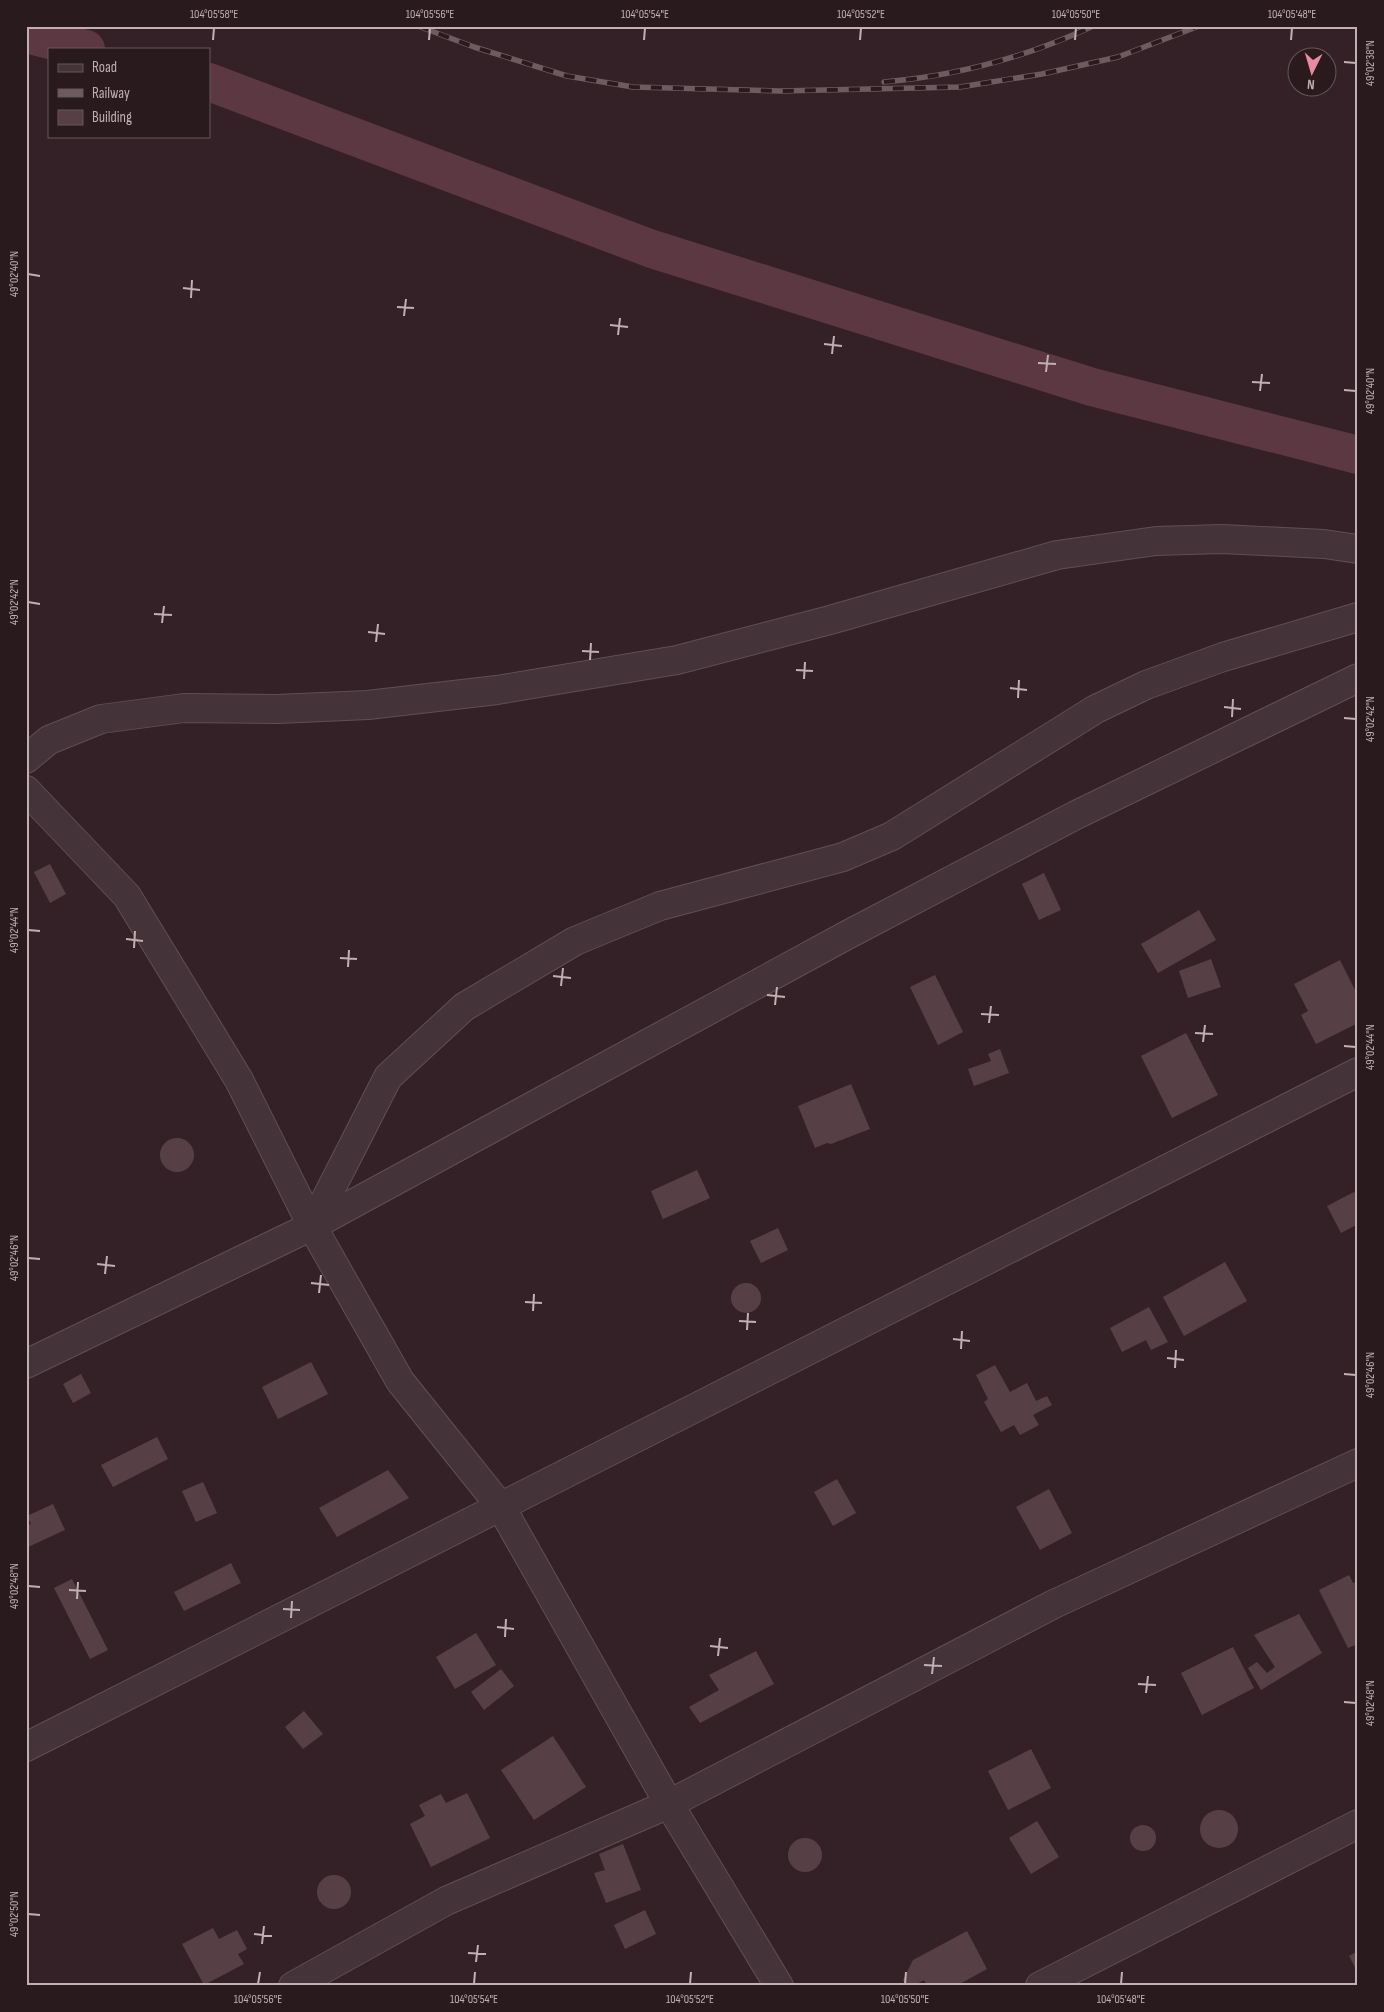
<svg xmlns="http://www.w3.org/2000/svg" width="1384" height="2012" font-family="'Sofia Sans Condensed',sans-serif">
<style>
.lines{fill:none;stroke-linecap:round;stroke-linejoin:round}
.canal{stroke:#5c3842;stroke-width:38}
.building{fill:#564046}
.minor-casing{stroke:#5f4f53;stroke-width:30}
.minor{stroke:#443439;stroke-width:28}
.rail-casing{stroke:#6e5b5f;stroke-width:5.5}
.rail{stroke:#291a1e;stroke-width:4;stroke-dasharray:11;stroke-linecap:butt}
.ticks{fill:none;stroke:#c1afb3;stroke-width:2}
.neatline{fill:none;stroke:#c1afb3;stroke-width:2}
.ticks-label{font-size:12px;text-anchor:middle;fill:#c1afb3}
</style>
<rect width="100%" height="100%" fill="#342127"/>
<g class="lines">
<g class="canal">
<polyline points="26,34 86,49"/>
<polyline points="209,82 652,249 1092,387 1358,455"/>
</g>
</g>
<g class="building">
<polygon points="50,864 66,894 50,903 34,872"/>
<polygon points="1044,873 1061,910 1039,920 1022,884"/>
<polygon points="1199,910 1216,940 1158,973 1141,944"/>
<polygon points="1211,959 1221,987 1188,998 1179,971"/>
<polygon points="1340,960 1358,996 1358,1023 1316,1044 1301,1015 1308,1011 1294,984"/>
<polygon points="935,975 963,1032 938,1045 910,987"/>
<polygon points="1186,1033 1218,1095 1172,1118 1141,1056"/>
<polygon points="1000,1049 1009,1073 974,1086 968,1069 991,1061 988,1054"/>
<polygon points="851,1084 870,1129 831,1144 827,1143 815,1148 798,1106"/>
<circle cx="177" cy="1155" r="17"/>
<polygon points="697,1170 710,1198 663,1219 651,1191"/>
<polygon points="1354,1192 1358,1197 1358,1224 1341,1233 1327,1206"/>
<polygon points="778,1228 788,1250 761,1263 750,1241"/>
<polygon points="1225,1262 1247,1301 1184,1336 1163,1297"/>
<circle cx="746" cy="1298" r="15"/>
<polygon points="1149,1307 1168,1342 1151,1350 1146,1340 1122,1352 1110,1328"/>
<polygon points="311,1362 328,1394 278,1419 262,1387"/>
<polygon points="995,1365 1010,1392 1027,1383 1036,1401 1047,1396 1052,1405 1033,1415 1039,1425 1020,1435 1014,1425 1001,1432 984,1402 988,1399 976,1375"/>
<polygon points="81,1374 91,1393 73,1403 63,1384"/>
<polygon points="157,1437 168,1459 113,1487 101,1465"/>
<polygon points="388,1470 409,1498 337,1537 319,1508"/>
<polygon points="837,1479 856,1513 833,1526 814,1492"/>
<polygon points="203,1482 217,1513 196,1522 182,1491"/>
<polygon points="1049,1489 1072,1533 1040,1550 1016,1507"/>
<polygon points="53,1504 65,1530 26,1548 26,1526 31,1524 27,1516"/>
<polygon points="231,1563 241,1583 184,1611 174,1592"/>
<polygon points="1349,1575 1353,1583 1358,1581 1358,1644 1348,1648 1319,1590"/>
<polygon points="72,1579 108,1650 90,1659 54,1588"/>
<polygon points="1299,1614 1322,1653 1261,1690 1248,1668 1257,1662 1267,1673 1275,1667 1254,1635"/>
<polygon points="476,1633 496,1665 455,1689 436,1657"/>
<polygon points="1233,1647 1254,1688 1202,1715 1181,1673"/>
<polygon points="756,1651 774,1684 700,1723 689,1707 719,1690 709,1675"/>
<polygon points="501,1669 514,1686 484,1710 471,1692"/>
<polygon points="304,1711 323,1734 303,1749 285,1727"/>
<polygon points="553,1736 586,1787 534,1820 501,1770"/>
<polygon points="1031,1749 1051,1788 1008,1810 988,1771"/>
<polygon points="467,1793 490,1838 431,1867 410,1824 425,1816 419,1805 441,1794 446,1803"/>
<circle cx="1219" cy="1829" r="19"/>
<polygon points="1037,1821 1059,1857 1031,1874 1009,1838"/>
<circle cx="1143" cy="1838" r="13"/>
<circle cx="805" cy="1855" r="17"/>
<polygon points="623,1844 641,1890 606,1903 594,1873 605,1870 599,1854"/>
<circle cx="334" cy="1892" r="17"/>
<polygon points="645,1910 656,1934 625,1949 614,1925"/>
<polygon points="213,1928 219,1939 237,1930 247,1949 238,1954 244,1964 204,1985 182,1944"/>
<polygon points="967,1931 987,1969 956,1986 927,1986 924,1980 913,1986 907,1986 903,1980 913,1960"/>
<polygon points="1358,1951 1358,1973 1349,1956"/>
</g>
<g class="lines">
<defs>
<g id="minor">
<polyline points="26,759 49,740 101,719 184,708 277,709 368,705 497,690 677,660 830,620 1057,555 1156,541 1222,539 1324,544 1358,549"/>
<polyline points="26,790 127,896 239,1080 312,1226 400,1381 501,1507 669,1804 779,1986"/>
<polyline points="312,1226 388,1077 464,1007 575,941 660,906 843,857 892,836 1096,709 1146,685 1223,657 1358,617"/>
<polyline points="26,1364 312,1226 849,934 1076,815 1358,678"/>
<polyline points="26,1747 1358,1072"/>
<polyline points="293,1986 446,1901 669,1804 1054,1604 1358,1463"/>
<polyline points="1040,1986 1358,1824"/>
</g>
</defs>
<use href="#minor" class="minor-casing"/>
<use href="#minor" class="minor"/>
<defs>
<g id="rail">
<polyline points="418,26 474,47 567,76 633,87 780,91 960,87 1042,74 1118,57 1199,26"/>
<path d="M884 82C956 76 1027 57 1093 26"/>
</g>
</defs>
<use href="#rail" class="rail-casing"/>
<use href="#rail" class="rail"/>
</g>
<path class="ticks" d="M213 40 214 28M429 40 430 28M644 40 645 28M860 40 861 28M1075 40 1076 28M1291 40 1292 28M1344 62 1356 63M28 274 40 276M183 288 200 290M191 298 192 280M397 307 414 308M404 316 406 299M610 325 628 327M618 335 620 318M824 344 842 346M832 354 834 336M1038 363 1056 364M1046 372 1048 355M1252 382 1270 383M1344 390 1356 391M1260 391 1262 374M28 602 40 604M154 614 172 615M162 623 164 606M368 632 385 634M376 642 378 624M582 651 599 652M590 660 591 643M796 670 813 671M804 679 805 662M1010 688 1027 690M1018 698 1019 680M1224 707 1241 709M1232 717 1233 699M1344 718 1356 719M28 930 40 931M126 939 143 941M134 948 135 931M340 958 357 959M348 967 349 950M553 976 571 978M561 986 563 968M767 995 785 997M775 1005 777 987M981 1014 999 1015M989 1023 991 1006M1195 1033 1213 1034M1203 1042 1205 1025M1344 1046 1356 1047M28 1258 40 1259M97 1264 115 1266M105 1274 107 1256M311 1283 329 1285M319 1293 321 1275M525 1302 542 1303M533 1311 534 1294M739 1321 756 1322M747 1330 748 1313M953 1339 970 1341M961 1349 962 1331M1167 1358 1184 1360M1175 1368 1176 1350M1344 1374 1356 1375M28 1586 40 1587M69 1590 86 1591M77 1599 78 1582M283 1609 300 1610M291 1618 292 1601M497 1627 514 1629M505 1637 506 1619M710 1646 728 1648M718 1656 720 1638M924 1665 942 1666M932 1674 934 1657M1138 1684 1156 1685M1146 1693 1148 1676M1344 1702 1356 1703M28 1914 40 1915M254 1934 272 1936M262 1944 264 1926M468 1953 486 1954M476 1962 478 1945M258 1984 260 1972M474 1984 475 1972M690 1984 691 1972M905 1984 906 1972M1121 1984 1122 1972"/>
<rect width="1384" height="2012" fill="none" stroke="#291a1e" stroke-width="55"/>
<rect x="48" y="48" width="162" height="90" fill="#291a1e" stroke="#66565a"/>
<rect x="58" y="64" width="25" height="8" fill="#443439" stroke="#66565a"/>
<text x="92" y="72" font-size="15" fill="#c1afb3">Road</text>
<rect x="58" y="89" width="25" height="8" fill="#6e5b5f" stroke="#66565a"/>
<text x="92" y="98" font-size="15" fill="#c1afb3">Railway</text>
<rect x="58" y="110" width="25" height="15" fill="#564046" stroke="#66565a"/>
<text x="92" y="122" font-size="15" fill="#c1afb3">Building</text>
<g transform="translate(1312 72) rotate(185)"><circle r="24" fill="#291a1e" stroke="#66565a"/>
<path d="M0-4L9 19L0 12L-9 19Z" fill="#ec89a2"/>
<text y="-8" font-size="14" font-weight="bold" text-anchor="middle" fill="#c1afb3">N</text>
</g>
<rect x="28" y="28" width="1328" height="1956" class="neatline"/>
<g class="ticks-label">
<text x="214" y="18">104°05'58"E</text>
<text x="430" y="18">104°05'56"E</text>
<text x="645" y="18">104°05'54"E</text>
<text x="861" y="18">104°05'52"E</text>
<text x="1076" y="18">104°05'50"E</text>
<text x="1292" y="18">104°05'48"E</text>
<text transform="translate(1370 63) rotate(-90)" y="4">49°02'38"N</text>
<text transform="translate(14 274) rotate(-90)" y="4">49°02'40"N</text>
<text transform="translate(1370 391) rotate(-90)" y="4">49°02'40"N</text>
<text transform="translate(14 602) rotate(-90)" y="4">49°02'42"N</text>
<text transform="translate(1370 719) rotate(-90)" y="4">49°02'42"N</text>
<text transform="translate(14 930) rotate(-90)" y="4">49°02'44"N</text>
<text transform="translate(1370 1047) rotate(-90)" y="4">49°02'44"N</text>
<text transform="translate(14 1258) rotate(-90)" y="4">49°02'46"N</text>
<text transform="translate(1370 1375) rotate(-90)" y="4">49°02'46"N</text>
<text transform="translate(14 1586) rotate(-90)" y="4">49°02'48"N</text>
<text transform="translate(1370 1703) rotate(-90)" y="4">49°02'48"N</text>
<text transform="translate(14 1914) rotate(-90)" y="4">49°02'50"N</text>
<text x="258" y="2003">104°05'56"E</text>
<text x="474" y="2003">104°05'54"E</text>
<text x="690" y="2003">104°05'52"E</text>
<text x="905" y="2003">104°05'50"E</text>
<text x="1121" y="2003">104°05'48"E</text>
</g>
</svg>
